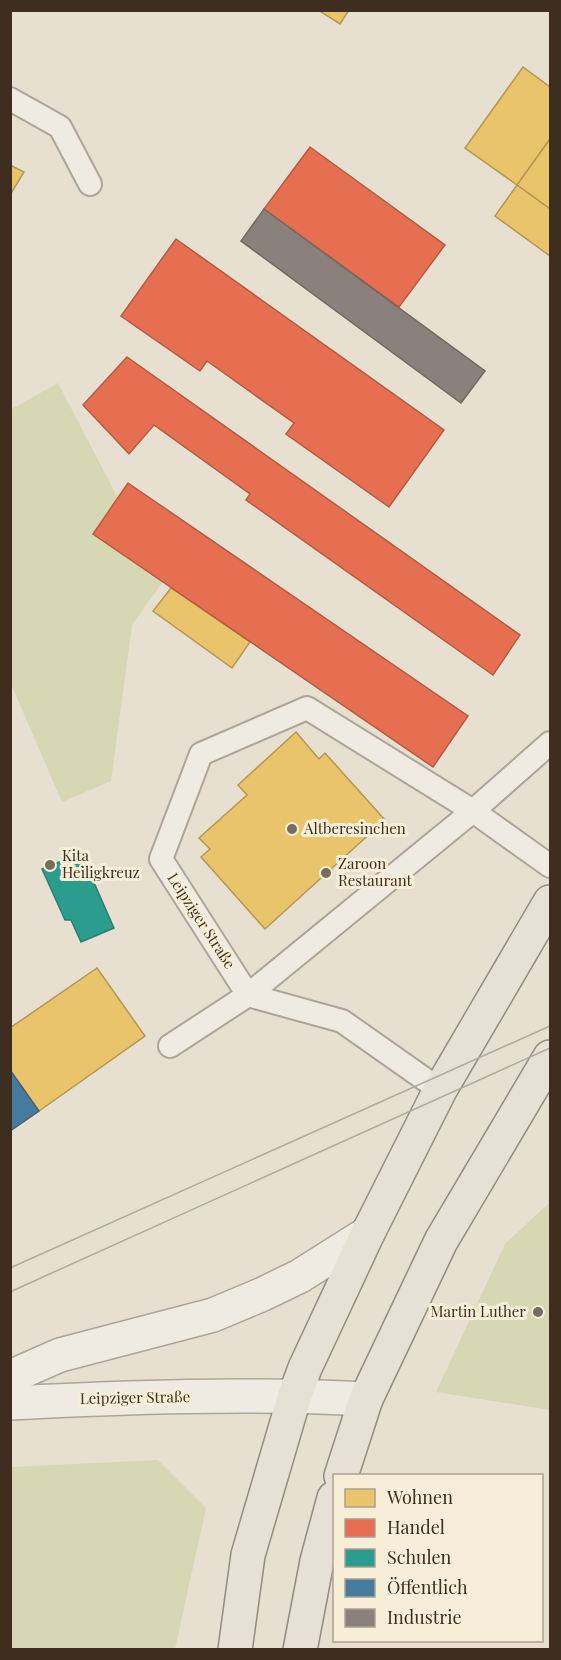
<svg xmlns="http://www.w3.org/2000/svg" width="561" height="1660" font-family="'Playfair Display',serif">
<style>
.green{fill:#d6d7b3}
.homes{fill:#e9c46a;stroke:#b59754;stroke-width:1.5}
.shops{fill:#e76f51;stroke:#b45c42;stroke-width:1.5}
.schools{fill:#2a9d8f;stroke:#307c6e;stroke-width:1.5}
.public{fill:#457b9d;stroke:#436478;stroke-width:1.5}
.industry{fill:#8a817c;stroke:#736860;stroke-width:1.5}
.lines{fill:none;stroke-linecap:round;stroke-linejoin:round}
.service-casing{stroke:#ada599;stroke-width:26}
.tertiary-casing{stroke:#ada599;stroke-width:36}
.primary-casing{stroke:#928b80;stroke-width:36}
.service{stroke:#efebe3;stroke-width:22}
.tertiary{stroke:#efebe3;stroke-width:33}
.primary{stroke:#e6e1d4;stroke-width:33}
.tram{stroke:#afaaa2;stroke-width:1.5}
.poi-dot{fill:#786c5e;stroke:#f7eed8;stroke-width:2}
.labels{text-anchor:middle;stroke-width:6;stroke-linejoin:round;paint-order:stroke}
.poi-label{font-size:15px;fill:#3d2e20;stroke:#f7eed8;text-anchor:start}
.street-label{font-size:15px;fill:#3d2e20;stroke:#f7eed8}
</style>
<rect width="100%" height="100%" fill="#e7e0d1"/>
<g class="green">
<polygon points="58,383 162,583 132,625 111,781 62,802 11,684 10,410"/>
<polygon points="550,1202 550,1410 436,1392 505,1244"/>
<polygon points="158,1460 206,1508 175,1649 11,1649 11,1467"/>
</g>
<g class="homes">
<polygon points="318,10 349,10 340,24"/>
<polygon points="523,67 550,87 550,139 517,185 465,148"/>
<polygon points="550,139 550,209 517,185"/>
<polygon points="10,165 24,172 10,195"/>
<polygon points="517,185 550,209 550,256 495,216"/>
<polygon points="171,588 250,642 232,668 153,611"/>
<polygon points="296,732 319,759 325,753 385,820 265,929 201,857 210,849 199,838 247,795 238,785"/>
<polygon points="97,968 145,1036 39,1111 10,1070 10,1028"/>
</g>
<g class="shops">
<polygon points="310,147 445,245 399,307 264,209"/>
<polygon points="176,239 444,430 389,507 286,434 294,423 207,361 200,371 121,316"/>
<polygon points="127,357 520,635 493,675 246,500 250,494 154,425 129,454 83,405"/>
<polygon points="128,483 468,716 433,767 93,534"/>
</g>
<polygon class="schools" points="81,853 114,928 81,942 71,920 65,920 42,869"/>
<polygon class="public" points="10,1070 39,1111 10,1131"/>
<polygon class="industry" points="264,209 485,371 461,403 241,241"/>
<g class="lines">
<defs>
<g id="service">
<polyline points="10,99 60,127 90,184"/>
<polyline points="170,1046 248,995 473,811 550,743"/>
<polyline points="440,1090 342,1021 248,995 161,859 201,754 307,708 473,811 550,866"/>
</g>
<g id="tertiary">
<polyline points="10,1377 60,1355 213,1315 263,1294 300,1276 368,1233"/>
<path d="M10 1403C129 1397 247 1393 366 1399"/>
</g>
<g id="primary">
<polyline points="341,1476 366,1399 441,1241 550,1057"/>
<polyline points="235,1650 248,1555 295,1395 305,1368 368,1233 440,1090 550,902"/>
<polyline points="300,1650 317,1561 334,1498"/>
</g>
</defs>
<use href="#service" class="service-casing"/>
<use href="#tertiary" class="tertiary-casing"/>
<use href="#primary" class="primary-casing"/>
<use href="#service" class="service"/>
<use href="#tertiary" class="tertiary"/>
<use href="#primary" class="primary"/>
<g class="tram">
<polyline points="10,1268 550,1026"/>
<path d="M10 1292C190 1210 371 1130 550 1048"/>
</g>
</g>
<g class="poi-dot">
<circle cx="292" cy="829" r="6"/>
<circle cx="50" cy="865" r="6"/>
<circle cx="326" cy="873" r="6"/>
<circle cx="538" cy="1312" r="6"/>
</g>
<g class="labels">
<g class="poi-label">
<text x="304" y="834">Altberesinchen</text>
<text x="62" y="861">Kita<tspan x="62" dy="17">Heiligkreuz</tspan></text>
<text x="338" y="869">Zaroon<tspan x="338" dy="17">Restaurant</tspan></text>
<text x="526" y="1317" text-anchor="end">Martin Luther</text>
</g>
<g class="street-label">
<text transform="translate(201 921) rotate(57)" y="5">Leipziger Straße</text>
<text transform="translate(135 1398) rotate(-1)" y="5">Leipziger Straße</text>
</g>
</g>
<rect width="561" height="1660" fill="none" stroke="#3d2e20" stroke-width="24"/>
<rect x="333" y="1474" width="210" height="168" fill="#f7eed8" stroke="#ada18e" stroke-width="1.5"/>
<rect x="345" y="1489" width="30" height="18" fill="#e9c46a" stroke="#ada18e" stroke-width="1.5"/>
<text x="387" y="1504" font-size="18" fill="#3d2e20">Wohnen</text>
<rect x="345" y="1519" width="30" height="18" fill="#e76f51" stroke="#ada18e" stroke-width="1.5"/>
<text x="387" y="1534" font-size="18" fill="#3d2e20">Handel</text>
<rect x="345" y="1549" width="30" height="18" fill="#2a9d8f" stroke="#ada18e" stroke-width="1.5"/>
<text x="387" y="1564" font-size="18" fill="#3d2e20">Schulen</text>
<rect x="345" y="1579" width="30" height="18" fill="#457b9d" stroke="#ada18e" stroke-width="1.5"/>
<text x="387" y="1594" font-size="18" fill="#3d2e20">Öffentlich</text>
<rect x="345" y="1609" width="30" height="18" fill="#8a817c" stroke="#ada18e" stroke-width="1.5"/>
<text x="387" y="1624" font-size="18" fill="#3d2e20">Industrie</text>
</svg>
